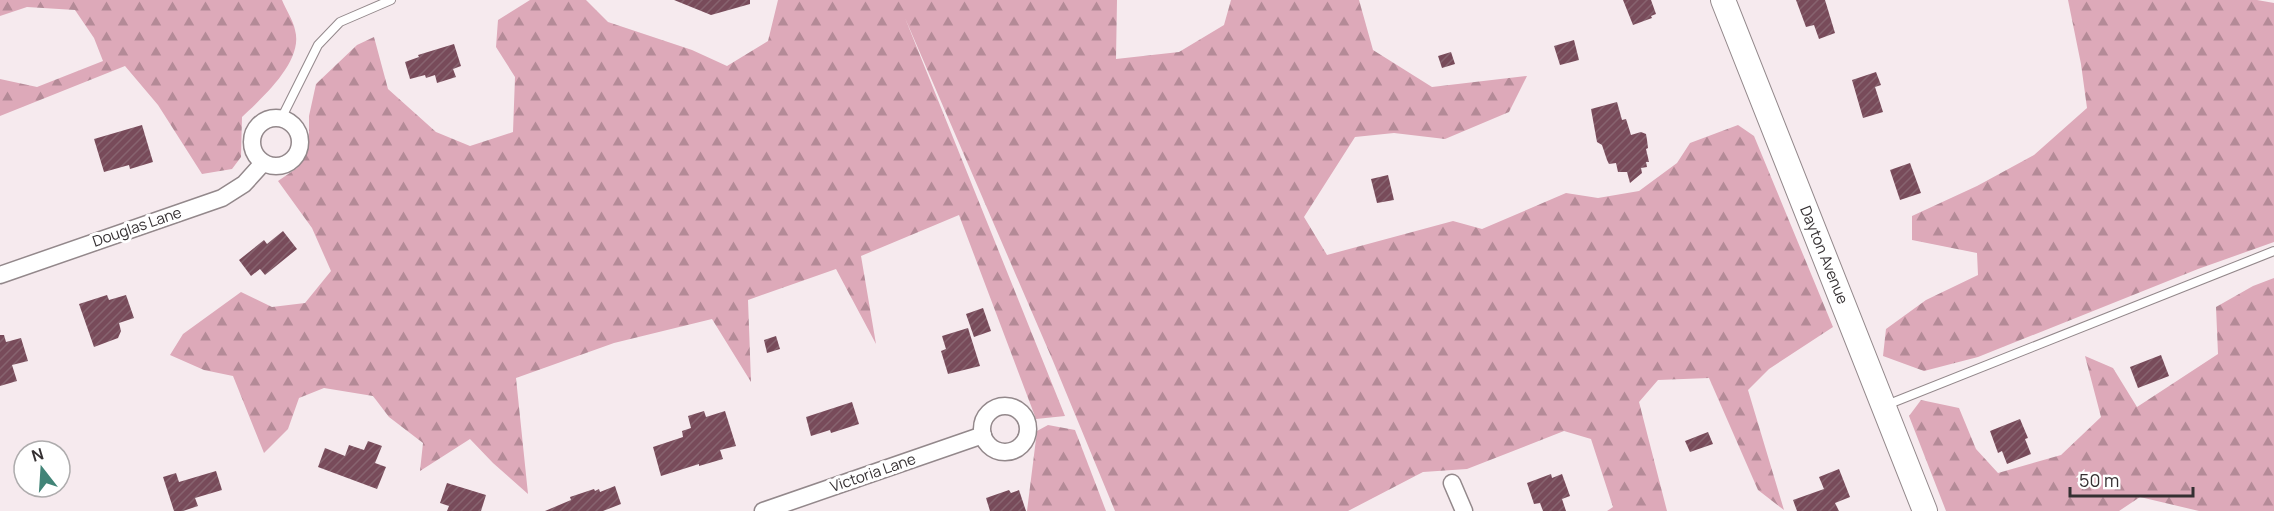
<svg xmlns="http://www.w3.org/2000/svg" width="2274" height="511" font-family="Manrope,sans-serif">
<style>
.forest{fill:url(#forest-firs)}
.building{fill:url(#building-hatch)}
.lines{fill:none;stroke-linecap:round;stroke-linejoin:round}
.lane-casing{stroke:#93888b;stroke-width:10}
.street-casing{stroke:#93888b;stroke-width:19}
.secondary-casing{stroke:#93888b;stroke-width:26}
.lane{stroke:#fff;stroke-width:8}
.street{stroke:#fff;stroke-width:16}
.secondary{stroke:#fff;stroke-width:24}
.labels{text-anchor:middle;stroke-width:6;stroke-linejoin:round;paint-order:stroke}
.street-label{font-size:15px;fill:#353032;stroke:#fff}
</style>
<defs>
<pattern id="forest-firs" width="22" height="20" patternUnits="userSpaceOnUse" patternTransform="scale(1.5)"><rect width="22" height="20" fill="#dda9b9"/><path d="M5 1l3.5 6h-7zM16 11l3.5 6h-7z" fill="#b48a97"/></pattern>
<pattern id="building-hatch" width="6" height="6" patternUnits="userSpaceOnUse" patternTransform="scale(1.5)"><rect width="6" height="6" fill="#784b5a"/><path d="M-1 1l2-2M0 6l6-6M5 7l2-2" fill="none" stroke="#87636f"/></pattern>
</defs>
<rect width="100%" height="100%" fill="#f6eaee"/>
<g class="forest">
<path d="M0 0H282C286 10 293 20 295 30 304 61 262 98 242 117L241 157 232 169 202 174 158 105 125 66 0 116V79L37 87 103 61 94 38 75 10 27 7 0 16Z"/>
<polygon points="530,0 586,0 608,22 692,50 727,66 768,41 778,0 1117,0 1116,59 1179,52 1224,25 1231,0 1359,0 1373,50 1432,87 1527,76 1509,112 1445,139 1394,133 1355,137 1304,217 1327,255 1453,221 1482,229 1566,193 1598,198 1639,191 1677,163 1690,143 1738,125 1754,136 1833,327 1769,369 1748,390 1784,510 1758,490 1709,378 1658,380 1639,402 1667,511 1607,511 1613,507 1591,439 1564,431 1467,469 1423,472 1348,511 1115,511 1053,361 905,18 1065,416 1036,419 959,215 861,256 876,344 836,269 748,300 751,382 712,319 614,343 516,378 528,494 493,463 470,439 420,471 423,443 389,417 373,396 324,388 299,398 288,429 264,453 233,376 204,370 170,355 183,334 241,292 272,307 305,303 331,271 312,228 278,181 297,168 309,146 309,116 316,84 357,45 374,37 388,89 436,132 470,146 513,132 515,77 496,47 498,20"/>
<polygon points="2068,0 2257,0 2274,3 2274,242 2198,269 1978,357 1924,371 1883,356 1886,329 1926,300 1978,275 1977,253 1912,240 1912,216 1977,186 2034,155 2087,108 2081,64"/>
<polygon points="2274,278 2274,511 2199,511 2140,497 2119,511 1946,511 1909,416 1921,400 1959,408 1976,449 1998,473 2061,455 2101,417 2085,356 2113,368 2137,407 2218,354 2216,307 2253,286"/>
<polygon points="1048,425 1075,430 1106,511 1027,511 1037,431"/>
</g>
<g class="building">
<polygon points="674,0 750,0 750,4 711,15"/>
<polygon points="1623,0 1651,0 1656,14 1651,16 1652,18 1633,25"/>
<polygon points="1796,0 1825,0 1835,33 1819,39 1814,25 1806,27"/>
<polygon points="1574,40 1579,60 1560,65 1554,46"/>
<polygon points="454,44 461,66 453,69 456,77 437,83 435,75 426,78 425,75 410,79 405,62 419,57 418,55"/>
<polygon points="1451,52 1455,64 1442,68 1438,56"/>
<polygon points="1876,72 1881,85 1875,87 1883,112 1863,118 1852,80"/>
<polygon points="1617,102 1622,120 1626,119 1631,135 1641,132 1646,134 1647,140 1648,148 1646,149 1649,162 1646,162 1647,167 1641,168 1642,173 1630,183 1627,172 1618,172 1616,163 1609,164 1607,160 1602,145 1597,142 1591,109"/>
<polygon points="142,125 153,162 130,169 129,165 104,172 94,139"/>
<polygon points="1910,163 1921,193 1900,200 1890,170"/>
<polygon points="1388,175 1394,200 1377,203 1371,179"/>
<polygon points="283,231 297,249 265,275 260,269 251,276 239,260 264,240 267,244"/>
<polygon points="107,295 109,300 126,295 134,318 119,323 121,331 118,338 94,347 79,304"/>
<polygon points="983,308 991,331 974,337 966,314"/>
<polygon points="968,328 980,366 948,374 941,351 946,349 942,336"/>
<polygon points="0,335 4,335 6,342 21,338 28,361 12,365 17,381 0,386"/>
<polygon points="776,336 780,349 767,353 764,340"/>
<polygon points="2161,355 2169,376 2138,388 2130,367"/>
<polygon points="852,402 859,424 831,433 830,430 811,436 806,417"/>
<polygon points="704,411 706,417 725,411 736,446 720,450 723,459 699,466 699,464 661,476 653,447 683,437 682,431 691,428 688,416"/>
<polygon points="2020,419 2028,438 2025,439 2031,454 2007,464 2002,451 1998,453 1990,431"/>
<polygon points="1708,432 1713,444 1690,452 1685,441"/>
<polygon points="368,441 382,446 375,463 386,467 377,489 318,467 325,448 345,456 349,445 364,450"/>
<polygon points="1839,469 1850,497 1835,503 1839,511 1797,511 1793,500 1824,489 1819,477"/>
<polygon points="216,471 222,490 195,498 198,506 183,511 174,511 163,477 176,473 179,482"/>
<polygon points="1551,474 1552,478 1562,474 1570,496 1562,499 1566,511 1543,511 1540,503 1534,504 1527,483"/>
<polygon points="447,483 486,495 481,511 447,511 449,506 440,503"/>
<polygon points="615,486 621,504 603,511 545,511 571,500 570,497 594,489 595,491 599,489 600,492"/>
<polygon points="1009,490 1011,493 1019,490 1026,511 990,511 986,498"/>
</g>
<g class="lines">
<defs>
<g id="lane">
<polyline points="281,119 318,45 340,22 391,0"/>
<polyline points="1884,406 2274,251"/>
</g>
<g id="street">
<circle cx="276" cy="142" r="24"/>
<polyline points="0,275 222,198 244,184 263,163"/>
<circle cx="1005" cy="429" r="23"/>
<polyline points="1452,483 1464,511"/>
<polyline points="763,511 983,435"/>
</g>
<polyline id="secondary" points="1723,0 1925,511"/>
</defs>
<use href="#lane" class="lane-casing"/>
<use href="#street" class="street-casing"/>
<use href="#secondary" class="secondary-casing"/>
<use href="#lane" class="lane"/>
<use href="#street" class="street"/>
<use href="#secondary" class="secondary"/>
</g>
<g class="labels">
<g class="street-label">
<text transform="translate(137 227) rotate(-19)" y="5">Douglas Lane</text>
<text transform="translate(1824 255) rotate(68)" y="5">Dayton Avenue</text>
<text transform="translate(873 473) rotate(-19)" y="5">Victoria Lane</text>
</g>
</g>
<g transform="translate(42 469) rotate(343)"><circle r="28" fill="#ffffff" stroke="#aeacad" stroke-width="1.5"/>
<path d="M0-4.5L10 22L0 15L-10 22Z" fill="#418477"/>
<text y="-9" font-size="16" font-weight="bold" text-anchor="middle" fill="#353032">N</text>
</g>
<path d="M2070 487v9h123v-9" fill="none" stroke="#353032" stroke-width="3"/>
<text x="2079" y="487" font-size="18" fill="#353032" stroke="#ffffff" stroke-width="4.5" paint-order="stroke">50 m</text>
</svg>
